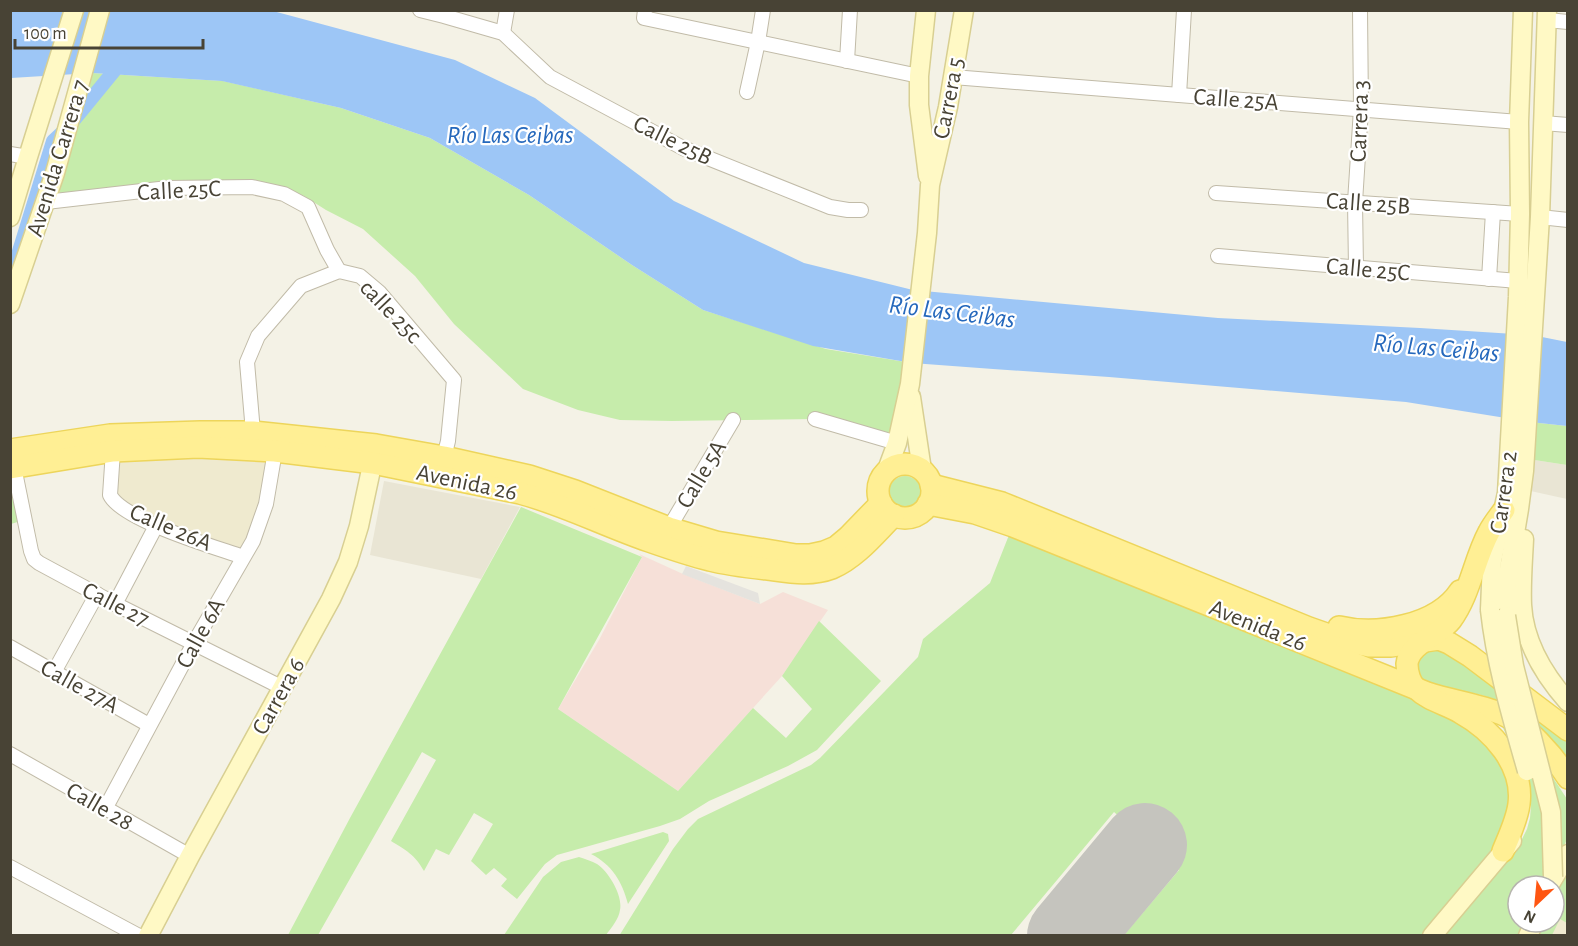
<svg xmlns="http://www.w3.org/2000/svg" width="1578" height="946" font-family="'Alegreya Sans',sans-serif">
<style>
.residential{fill:#e9e5d4}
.education{fill:#efeacf}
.medical{fill:#f6e0d8}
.green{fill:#c6ecab;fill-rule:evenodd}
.parking{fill:#e5e3de}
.water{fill:#9dc6f6}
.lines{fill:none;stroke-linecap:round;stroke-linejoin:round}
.canal{stroke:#9dc6f6;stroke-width:14}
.runway{stroke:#c5c4be;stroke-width:84}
.street-casing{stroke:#c1bba8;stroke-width:16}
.secondary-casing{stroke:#d8cf92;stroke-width:21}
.primary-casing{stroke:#edd55b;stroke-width:24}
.street{stroke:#fff;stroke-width:14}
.secondary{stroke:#fff9c5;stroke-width:18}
.primary{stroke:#ffef94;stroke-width:21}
.secondary-bridge-casing{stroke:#d8cf92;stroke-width:21;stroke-linecap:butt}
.secondary-bridge{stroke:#fff9c5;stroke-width:18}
.labels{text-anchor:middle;stroke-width:4.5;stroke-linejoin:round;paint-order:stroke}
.street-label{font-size:24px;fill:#484335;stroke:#fff}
.water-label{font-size:26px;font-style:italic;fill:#2568bc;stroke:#fff}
</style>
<rect width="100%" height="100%" fill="#f4f2e6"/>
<g class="residential">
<polygon points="1528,459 1567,465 1567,499 1526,490"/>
<polygon points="384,481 520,507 481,579 370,555"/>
</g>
<g class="education">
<polygon points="113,451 275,451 243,557 129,512 111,484"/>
<polygon points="1567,888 1567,935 1547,936 1554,922"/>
</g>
<polygon class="medical" points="639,554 683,574 760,604 783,592 828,610 782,676 678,791 558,709 599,640 642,557"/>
<g class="green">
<polygon points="92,73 223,81 341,108 430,138 529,195 632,265 703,310 826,349 912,363 897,443 815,419 672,421 620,420 578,410 523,389 454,324 415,276 363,229 326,210 304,196 270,184 171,181 59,193 68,156"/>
<polygon points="1530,422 1567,426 1567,465 1528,459"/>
<polygon points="10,468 24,520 11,524 10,524"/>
<circle cx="905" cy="492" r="16"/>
<path d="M521 507 642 557 558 709 678 791 753 708 786 738 812 709 782 676 819 621 881 681 817 750 788 766 709 801 680 819 660 826 557 855 545 864 517 899 501 886 507 879 494 868 486 875 471 861 493 824 474 813 449 855 436 849 424 871C415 855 406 850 391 841L436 760 422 752 318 935H288L350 818Z"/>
<path d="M1009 535 1460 712 1508 758 1512 828 1520 843 1527 829 1530 818 1531 806 1529 780 1502 726 1526 746 1542 761 1567 799V839L1553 873 1567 862V923L1560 919 1552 935H1124L1179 870 1114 812 1011 935 619 936 673 849 688 829 698 819 811 765 820 758 918 657 923 639 990 583ZM1518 886H1554V922H1518Z"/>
<path d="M1430 647 1447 651 1567 738V760C1544 728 1511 700 1472 693 1456 690 1436 691 1423 682 1416 676 1416 663 1420 656 1422 653 1427 650 1430 647Z"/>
<path d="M663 832 668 834 669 841 628 904C622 881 612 865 591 854Z"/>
<path d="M579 857C585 859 592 861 597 864 609 872 623 896 620 910 619 919 611 928 606 935H504L543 877 561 862Z"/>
</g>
<polygon class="parking" points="686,566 758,593 760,604 682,574"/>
<polygon class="water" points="11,11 273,11 455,60 535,98 674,201 804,263 913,290 1218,318 1420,328 1532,335 1567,342 1567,426 1530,422 1406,402 1109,377 993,369 912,363 813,346 703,310 632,265 529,195 430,138 341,108 222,81 92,73 11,78"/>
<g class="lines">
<polyline class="canal" points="16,261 53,141 69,126 123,60"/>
<polyline class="runway" points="1069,936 1145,845"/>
<defs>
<g id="street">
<polyline points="420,10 444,16 503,33 550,77 683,148 830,207 848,210 861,210"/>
<polyline points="645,10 644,18 919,76"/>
<polyline points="1547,20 1568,22"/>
<polyline points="503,33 507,10"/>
<polyline points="847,61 850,10"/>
<polyline points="953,77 1519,122"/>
<polyline points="747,92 758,42 763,10"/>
<polyline points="1179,95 1184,10"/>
<polyline points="1543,123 1568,125"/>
<polyline points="10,154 28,157"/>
<polyline points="1216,193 1520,214"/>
<polyline points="46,202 168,188 252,187 284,194 308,207 327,250 339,271"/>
<polyline points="1540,217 1568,220"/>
<polyline points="1218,256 1518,281"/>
<polyline points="1356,268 1355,202 1361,109 1360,10"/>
<polyline points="1489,279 1493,212"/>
<polyline points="815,419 897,443"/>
<polyline points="253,432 247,362 258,336 301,286 339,271 360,276 379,292 454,380 448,441 444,457"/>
<path d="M113 451 110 495C122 520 215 547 243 557"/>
<polyline points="14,467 31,551 34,559 39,563 115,604 283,688"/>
<polyline points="669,528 733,420"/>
<polyline points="115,604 156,526"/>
<polyline points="10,647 149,725"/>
<polyline points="54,672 97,594"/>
<polyline points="10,754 190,856"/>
<polyline points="105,809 194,643 253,541 266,504 275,451"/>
<polyline points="10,867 139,936"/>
</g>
<g id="secondary">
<polyline points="926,10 919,76 919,105 928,176"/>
<polyline points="10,217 28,157 74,10"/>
<polyline points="10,304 55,173 100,10"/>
<polyline points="911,397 922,470"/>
<polyline points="887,470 897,443 910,384 927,233 930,185 948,107 964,10"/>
<path d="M1524 539C1523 561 1521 583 1522 605 1524 642 1544 675 1568 702"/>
<polyline points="1490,610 1492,561 1507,493 1518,297 1520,214 1519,122 1523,10"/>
<polyline points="1506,616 1506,587 1519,509 1524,471 1540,217 1547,10"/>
<polyline points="1549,886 1568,854"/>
<polyline points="148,936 190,856 331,599 348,562 359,526 375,451"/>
<polyline points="1432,936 1512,841"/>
<polyline points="1528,936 1534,922"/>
</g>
<g id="primary">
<polyline points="10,450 110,435 200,432 253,432 376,445 444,457 529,476 575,491 669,528 716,542 796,555 810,555 824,552 836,547 848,537 881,503"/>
<circle cx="905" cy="491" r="27"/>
<path d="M10 468 113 451 198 447 275 451 373 463 520 493C565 505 605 526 649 541 669 548 689 555 710 560 729 565 749 567 768 569 790 572 811 576 832 568 857 557 875 534 894 515"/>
<polyline points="931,485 1002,503 1309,628 1349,642 1369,646 1391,646 1439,639 1449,643 1470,656 1568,730"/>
<path d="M928 504 975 513 1013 526 1427 693C1451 701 1478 704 1502 714 1527 725 1553 755 1568 778"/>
<path d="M1339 627C1377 636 1437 626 1460 591"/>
<path d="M1503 851C1509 836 1517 820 1519 804 1524 765 1492 730 1461 713 1447 704 1429 701 1417 689 1410 684 1407 672 1407 664 1409 643 1439 636 1451 620 1470 594 1474 560 1489 532 1493 524 1499 517 1504 510"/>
</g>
</defs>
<use href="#street" class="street-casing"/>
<use href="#secondary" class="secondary-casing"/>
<use href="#primary" class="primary-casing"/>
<use href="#street" class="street"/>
<use href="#secondary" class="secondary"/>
<use href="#primary" class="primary"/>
<defs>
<g id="secondary-bridge">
<path d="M1490 610C1496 665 1512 718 1527 771"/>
<polyline points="1506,616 1514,666 1551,812 1553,877"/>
</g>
</defs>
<use href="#secondary-bridge" class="secondary-bridge-casing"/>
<use href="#secondary-bridge" class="secondary-bridge"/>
</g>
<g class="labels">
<g class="street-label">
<text transform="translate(948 98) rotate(-79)" y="8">Carrera 5</text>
<text transform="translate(1236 99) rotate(4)" y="8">Calle 25A</text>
<text transform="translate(1359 121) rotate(-88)" y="8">Carrera 3</text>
<text transform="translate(673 140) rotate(26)" y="8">Calle 25B</text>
<text transform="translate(57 158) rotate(-73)" y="8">Avenida Carrera 7</text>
<text transform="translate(179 190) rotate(-3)" y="8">Calle 25C</text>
<text transform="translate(1368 203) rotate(4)" y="8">Calle 25B</text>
<text transform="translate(1368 269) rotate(5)" y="8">Calle 25C</text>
<text transform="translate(391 311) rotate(46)" y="8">calle 25c</text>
<text transform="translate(701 474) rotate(-59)" y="8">Calle 5A</text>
<text transform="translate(467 482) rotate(12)" y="8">Avenida 26</text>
<text transform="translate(1503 492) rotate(-82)" y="8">Carrera 2</text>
<text transform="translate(171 527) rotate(23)" y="8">Calle 26A</text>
<text transform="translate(116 604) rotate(27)" y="8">Calle 27</text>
<text transform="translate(1258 625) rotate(22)" y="8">Avenida 26</text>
<text transform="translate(200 633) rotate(-61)" y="8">Calle 6A</text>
<text transform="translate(80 686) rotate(29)" y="8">Calle 27A</text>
<text transform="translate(278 696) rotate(-61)" y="8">Carrera 6</text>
<text transform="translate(100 806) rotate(30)" y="8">Calle 28</text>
</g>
<g class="water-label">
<text x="510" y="143">Río Las Ceibas</text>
<text transform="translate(952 311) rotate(7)" y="9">Río Las Ceibas</text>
<text transform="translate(1436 347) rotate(5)" y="9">Río Las Ceibas</text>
</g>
</g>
<rect width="1578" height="946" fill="none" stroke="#484335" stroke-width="24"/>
<g transform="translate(1536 904) rotate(206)"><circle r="28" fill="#ffffff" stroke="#b6b4ae" stroke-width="1.5"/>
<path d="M0-4.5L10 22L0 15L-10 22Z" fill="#ff5612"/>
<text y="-9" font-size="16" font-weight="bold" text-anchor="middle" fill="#484335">N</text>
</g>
<path d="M15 39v9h188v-9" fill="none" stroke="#484335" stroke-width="3"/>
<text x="24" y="39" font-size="18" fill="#484335" stroke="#ffffff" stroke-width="4.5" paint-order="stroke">100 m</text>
</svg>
